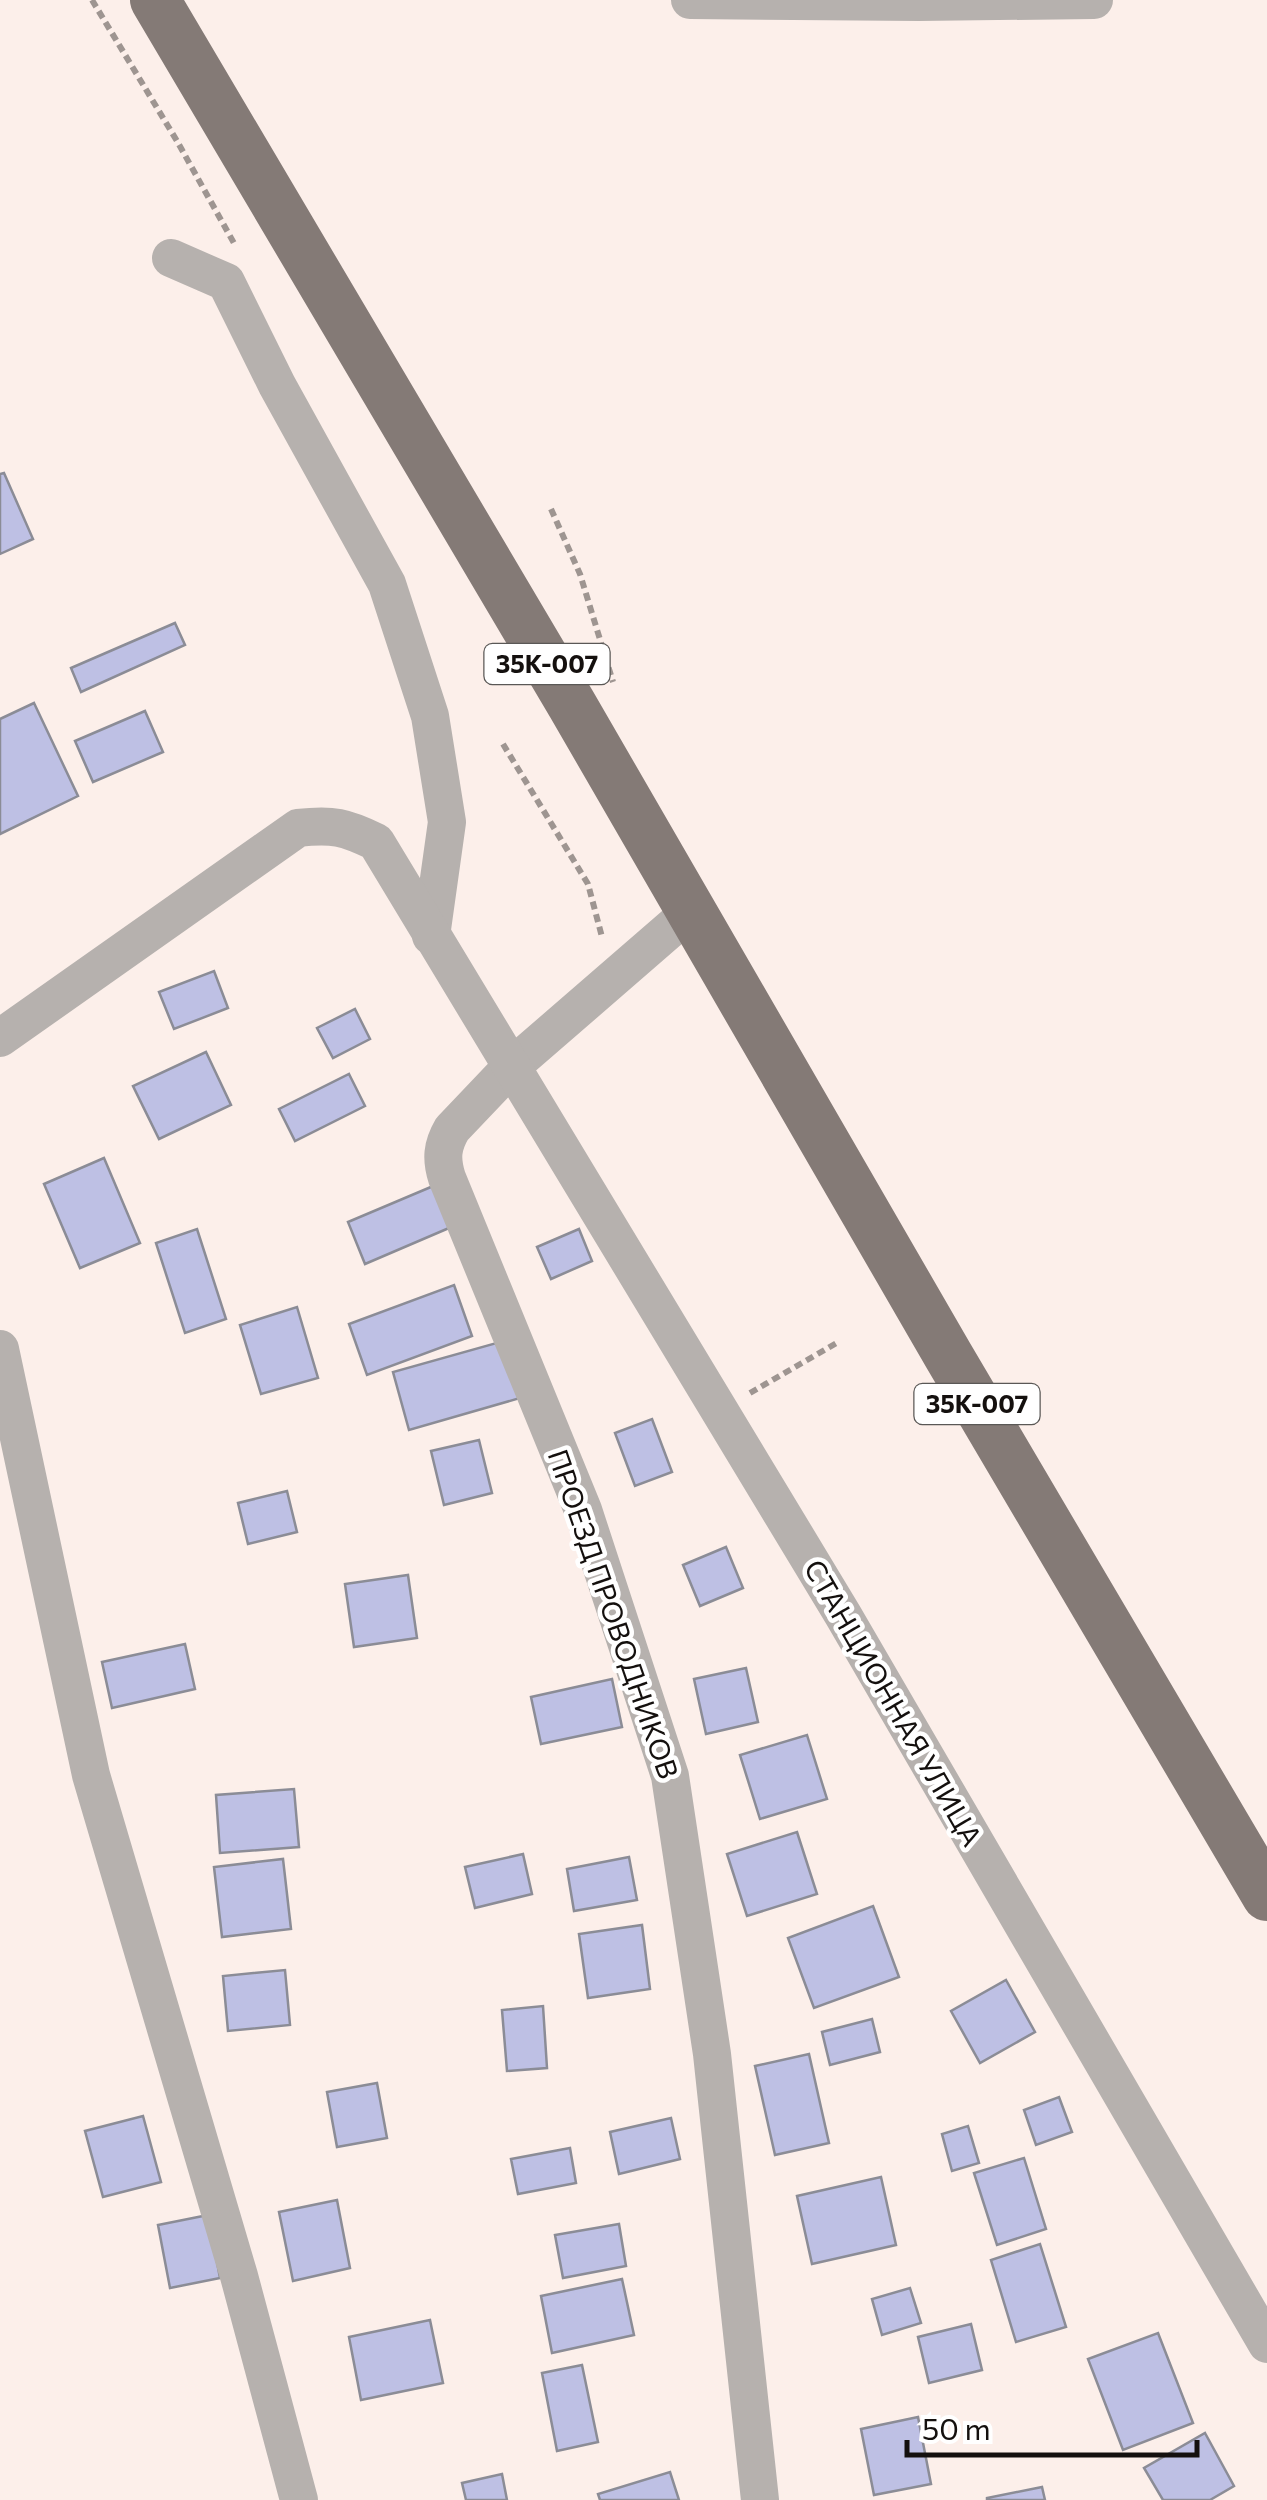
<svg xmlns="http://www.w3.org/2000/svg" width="1267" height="2500" font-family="Commissioner,sans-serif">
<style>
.building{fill:#bec0e4;stroke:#8b8c96;stroke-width:2.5}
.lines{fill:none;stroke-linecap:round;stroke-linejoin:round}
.path{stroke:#9e9591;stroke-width:6;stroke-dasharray:8 5;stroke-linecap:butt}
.minor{stroke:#b6b1ae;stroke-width:38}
.major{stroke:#847a76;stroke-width:50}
.labels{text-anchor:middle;stroke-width:9;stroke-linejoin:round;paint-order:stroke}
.shield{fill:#fff;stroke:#5a5856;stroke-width:2.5}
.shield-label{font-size:25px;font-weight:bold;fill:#14100e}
.street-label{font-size:28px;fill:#14100e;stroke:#fff}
</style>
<rect width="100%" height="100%" fill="#fcefea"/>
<g class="building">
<polygon points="4,473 33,539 0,554 0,474"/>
<polygon points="175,623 185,645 81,692 71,668"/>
<polygon points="34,703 78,796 0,834 0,719"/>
<polygon points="145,711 163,752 93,782 75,741"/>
<polygon points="214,971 228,1008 174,1029 159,992"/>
<polygon points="355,1009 370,1039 333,1058 317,1028"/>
<polygon points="206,1052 231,1105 159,1139 133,1086"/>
<polygon points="349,1074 365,1106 295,1141 279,1109"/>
<polygon points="104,1158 140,1243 80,1268 44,1184"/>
<polygon points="438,1184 456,1225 365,1264 348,1222"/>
<polygon points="197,1229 226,1319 185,1333 156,1243"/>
<polygon points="579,1229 592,1261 551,1279 537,1247"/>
<polygon points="454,1285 472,1336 367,1375 349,1324"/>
<polygon points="297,1307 318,1378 261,1394 240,1325"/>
<polygon points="511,1339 527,1396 409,1430 393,1372"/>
<polygon points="652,1419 672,1472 635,1486 615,1433"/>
<polygon points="479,1440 492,1493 444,1505 431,1451"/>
<polygon points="287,1491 297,1532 248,1544 238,1503"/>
<polygon points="726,1547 743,1588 700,1606 683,1565"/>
<polygon points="408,1575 417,1638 354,1647 345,1584"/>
<polygon points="185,1644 195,1689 112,1708 102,1662"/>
<polygon points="746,1668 758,1722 706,1734 694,1679"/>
<polygon points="612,1679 622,1727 541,1744 531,1697"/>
<polygon points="807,1735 827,1799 760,1819 740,1755"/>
<polygon points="294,1789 299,1847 220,1853 216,1795"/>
<polygon points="797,1832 817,1894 747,1916 727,1854"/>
<polygon points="523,1854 532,1894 475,1908 465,1867"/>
<polygon points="629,1857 637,1900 574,1911 567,1869"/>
<polygon points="283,1859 291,1929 222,1937 214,1867"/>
<polygon points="873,1906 899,1977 814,2008 788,1938"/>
<polygon points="642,1925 650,1989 588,1998 579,1934"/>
<polygon points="285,1970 290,2025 228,2031 223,1976"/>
<polygon points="1006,1980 1035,2032 980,2063 951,2011"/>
<polygon points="543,2006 547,2068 507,2071 502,2010"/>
<polygon points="872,2019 880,2052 830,2065 822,2032"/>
<polygon points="809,2054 829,2143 775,2155 755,2066"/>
<polygon points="377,2083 387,2138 337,2147 327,2092"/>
<polygon points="1059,2097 1072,2132 1036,2145 1024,2110"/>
<polygon points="143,2116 161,2182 103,2197 85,2131"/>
<polygon points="671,2118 680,2159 619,2174 610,2132"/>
<polygon points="968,2126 979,2163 952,2171 942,2134"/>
<polygon points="570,2148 576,2183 518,2194 511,2159"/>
<polygon points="1024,2158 1046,2229 997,2245 974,2173"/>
<polygon points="881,2177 896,2245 812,2264 797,2196"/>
<polygon points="337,2200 350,2268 293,2281 279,2212"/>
<polygon points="208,2215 220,2278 170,2288 158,2225"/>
<polygon points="619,2224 626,2266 563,2278 555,2235"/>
<polygon points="1040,2244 1066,2327 1016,2342 991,2260"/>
<polygon points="622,2279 634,2335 552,2353 541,2296"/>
<polygon points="910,2288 921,2323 882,2335 872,2299"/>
<polygon points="430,2320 443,2383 361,2400 349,2337"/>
<polygon points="971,2324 982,2370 929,2383 918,2337"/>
<polygon points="1158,2333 1193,2423 1123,2450 1088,2359"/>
<polygon points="582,2365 598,2442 557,2451 542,2373"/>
<polygon points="918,2417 931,2484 874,2495 861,2429"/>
<polygon points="1205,2433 1234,2486 1210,2500 1163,2500 1144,2468"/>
<polygon points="670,2472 679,2500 600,2500 598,2494"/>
<polygon points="502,2474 507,2500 466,2500 462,2483"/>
<polygon points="1042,2487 1045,2500 987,2500 987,2498"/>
</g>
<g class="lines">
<g class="path">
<polyline points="92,0 177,141 235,245"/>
<polyline points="551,509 580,574 613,682"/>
<polyline points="503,744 588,884 602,937"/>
<polyline points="750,1393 840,1341"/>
</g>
<g class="minor">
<polyline points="690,0 919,2 1094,0"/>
<polyline points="171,258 226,282 277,385 387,584 430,716 447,822 431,936"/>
<path d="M691 911 510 1068 452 1129C442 1146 441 1159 447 1178L583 1510 670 1776 712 2054 760 2500"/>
<path d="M0 1038 298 828C333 824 345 827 376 842L843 1615 1267 2344"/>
<polyline points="0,1349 91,1775 239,2276 299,2500"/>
</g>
<polyline class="major" points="155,0 572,705 948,1355 1267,1896"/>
</g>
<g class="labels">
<g class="shield">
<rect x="484.5" y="644" width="125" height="40" rx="8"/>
<rect x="914.5" y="1384" width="125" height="40" rx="8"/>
</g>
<g class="shield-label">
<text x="547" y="673">35К-007</text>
<text x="977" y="1413">35К-007</text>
</g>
<g class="street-label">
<text transform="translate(613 1614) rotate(71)" y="10">ПРОЕЗД ПРОВОДНИКОВ</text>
<text transform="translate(893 1703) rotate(60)" y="10">СТАНЦИОННАЯ УЛИЦА</text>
</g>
</g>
<path d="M907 2440v15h290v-15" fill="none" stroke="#14100e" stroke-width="5"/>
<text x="922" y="2440" font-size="30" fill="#14100e" stroke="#ffffff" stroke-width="8" paint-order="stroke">50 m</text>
</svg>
